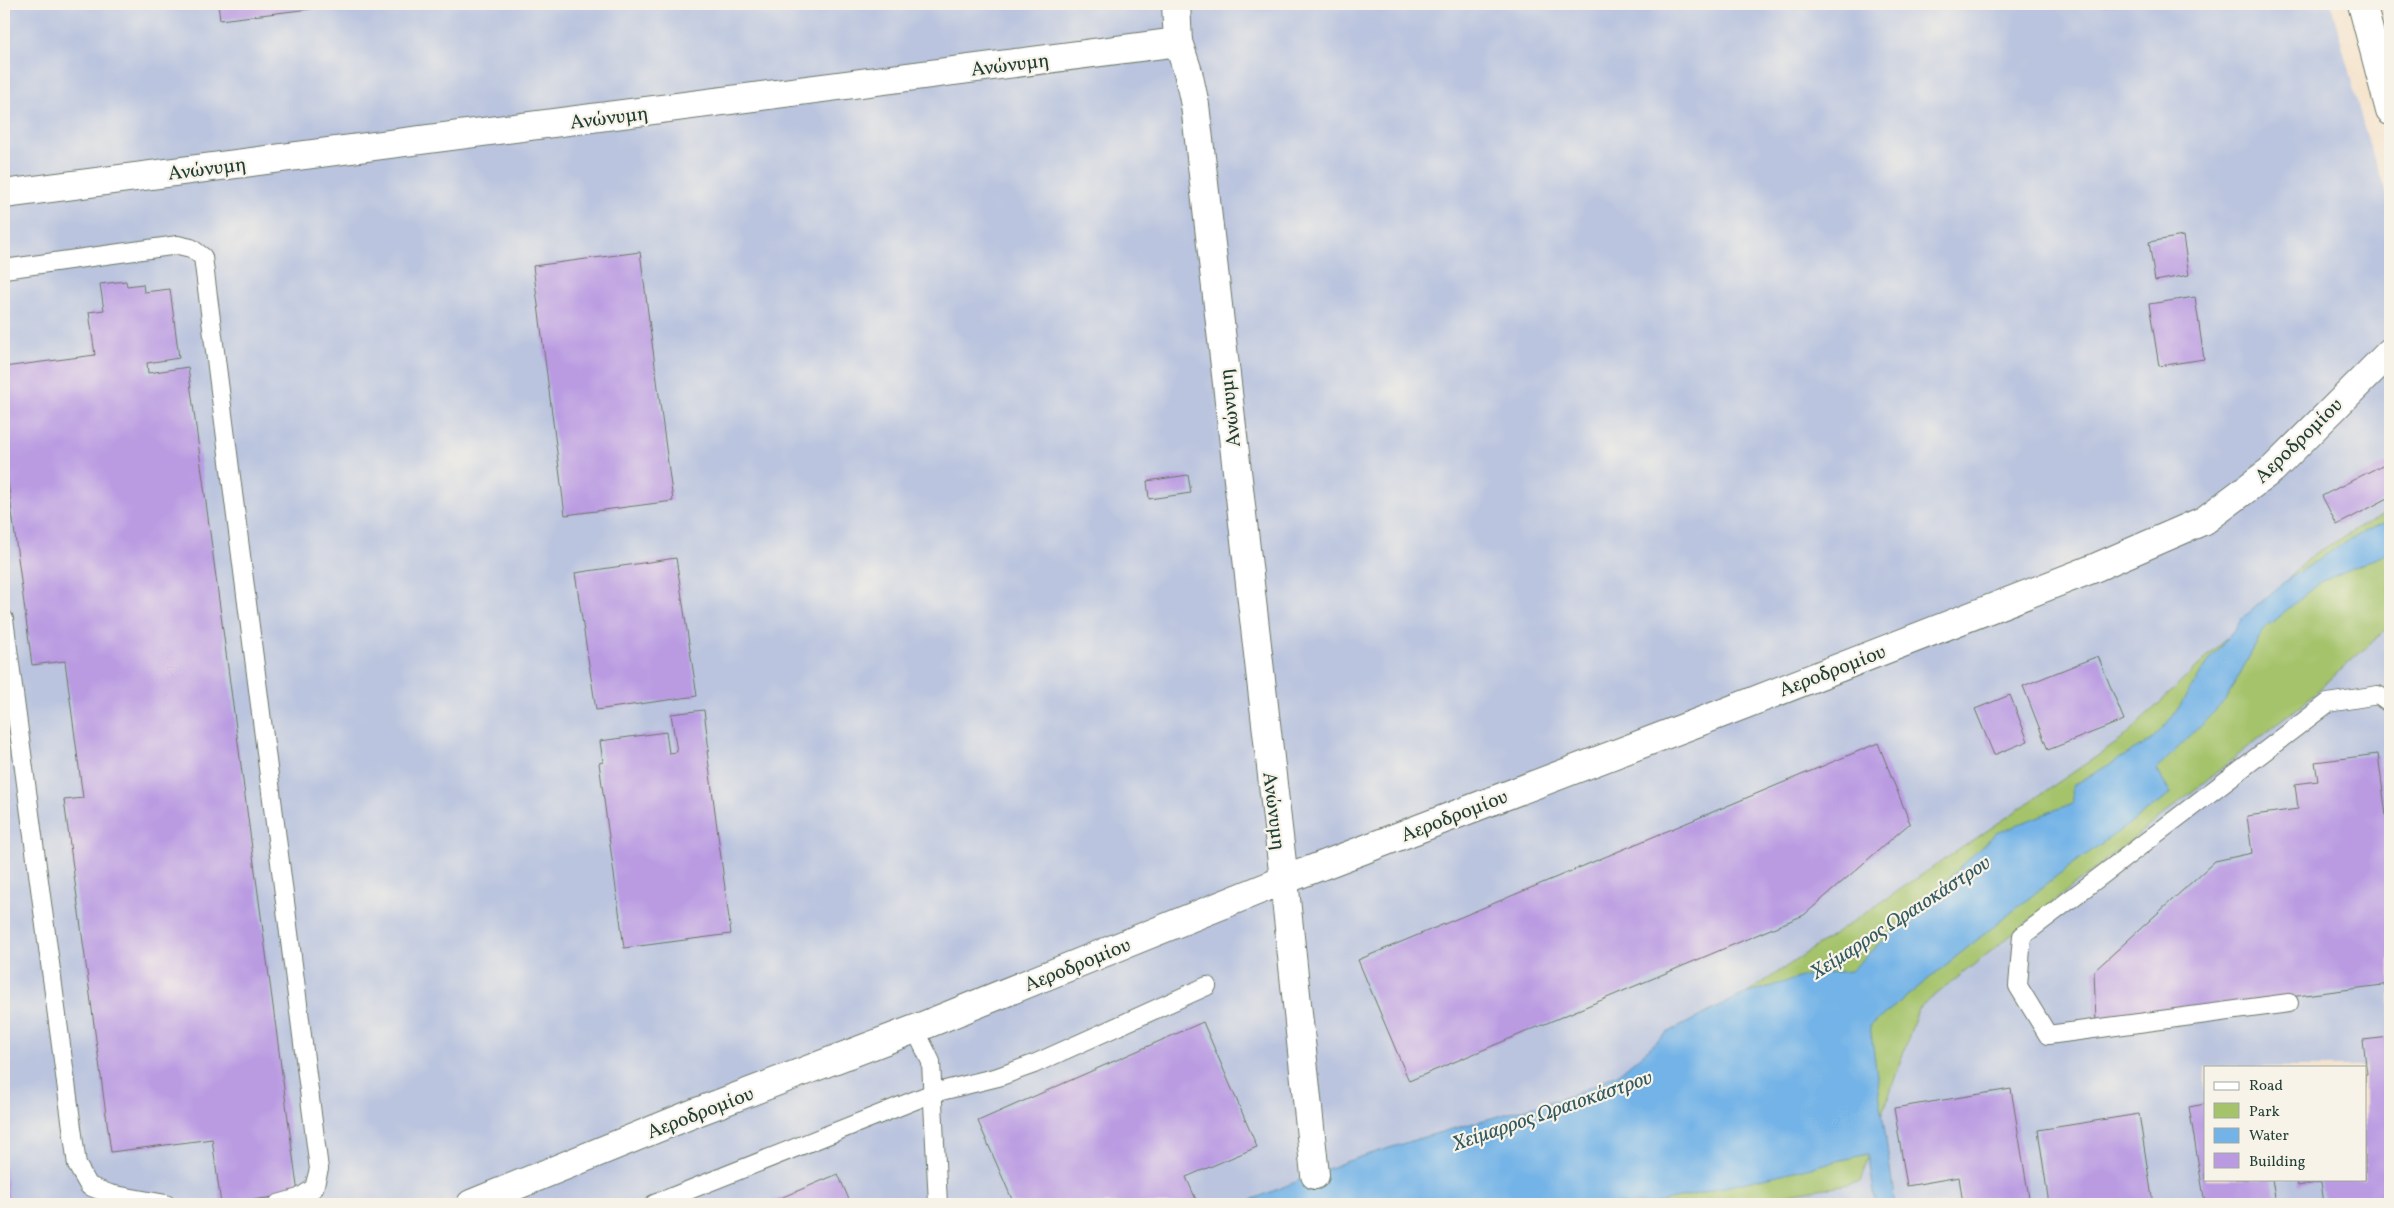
<svg xmlns="http://www.w3.org/2000/svg" width="2394" height="1208" font-family="Vollkorn,serif">
<style>
.industrial{fill:#bac4de;fill-rule:evenodd}
.green{fill:#a4c36b;stroke:#628050}
.water{fill:#73b3e7;stroke:#49788e}
.building{fill:#ba9be2}
.lines{fill:none;stroke-linecap:round;stroke-linejoin:round}
.service-casing{stroke:#6a7768;stroke-width:20}
.minor-casing{stroke:#6a7768;stroke-width:30}
.tertiary-casing{stroke:#6a7768;stroke-width:30}
.service{stroke:#fff;stroke-width:18}
.minor{stroke:#fff;stroke-width:28}
.tertiary{stroke:#fff;stroke-width:28}
.labels{text-anchor:middle;stroke-width:4.5;stroke-linejoin:round;paint-order:stroke}
.street-label{font-size:20px;fill:#1f3d34;stroke:#f7f3e8}
.water-label{font-size:21px;font-style:italic;fill:#345a61;stroke:#f7f3e8}
</style>
<rect width="100%" height="100%" fill="#f7f3e8"/>
<filter id="ink" filterUnits="userSpaceOnUse"><feTurbulence type="fractalNoise" baseFrequency=".02" numOctaves="2"/><feDisplacementMap in="SourceGraphic" scale="10" xChannelSelector="R" yChannelSelector="G"/><feConvolveMatrix kernelMatrix="1 2 1 2 8 2 1 2 1" color-interpolation-filters="sRGB"/></filter>
<filter id="wash" filterUnits="userSpaceOnUse"><feTurbulence type="fractalNoise" baseFrequency=".0096" numOctaves="4" result="noise"/><feDisplacementMap in="SourceGraphic" scale="20" xChannelSelector="R" yChannelSelector="G"/><feGaussianBlur stdDeviation="1.12" result="paint"/><feColorMatrix in="noise" values="0 0 0 0 0 0 0 0 0 0 0 0 0 0 0 0 0 1.4 0 .05"/><feComposite in="paint" operator="in"/></filter>
<g filter="url(#wash)">
<rect width="100%" height="100%" fill="#f5e2ca"/>
<path class="industrial" d="M4 4H2331L2366 135 2390 203V1204H4ZM2205 1067H2365V1179H2205Z"/>
<polygon class="green" points="2390,510 2390,626 2305,702 1918,1009 1860,1182 1732,1204 1263,1204 1573,1111 2121,740 2313,555"/>
<polygon class="water" points="2390,519 2390,553 2382,555 2321,582 2265,628 2225,701 2156,770 2171,794 2058,875 1870,1026 1895,1204 1876,1204 1868,1154 1653,1204 1241,1204 1345,1162 1424,1137 1573,1095 1621,1072 1667,1033 1742,995 1811,974 1851,971 1996,833 2073,803 2072,786 2152,740 2173,716 2207,664 2243,618 2284,582 2345,542"/>
<g id="blocks">
<g class="building">
<polygon points="218,4 342,4 342,5 220,20"/>
<polygon points="2103,4 2116,4 2116,5 2103,7"/>
<polygon points="2183,236 2189,275 2155,281 2149,242"/>
<polygon points="640,252 673,501 565,515 533,266"/>
<polygon points="126,281 127,286 143,284 144,292 170,289 179,358 147,363 148,373 188,367 298,1194 221,1204 212,1139 111,1152 64,800 83,798 65,661 32,665 4,451 4,367 95,355 89,312 104,310 100,284"/>
<polygon points="2195,297 2204,359 2159,366 2149,304"/>
<polygon points="2390,461 2390,497 2337,525 2322,496"/>
<polygon points="1188,475 1191,493 1149,499 1147,481"/>
<polygon points="676,558 697,696 596,710 575,573"/>
<polygon points="2098,656 2124,720 2048,750 2023,686"/>
<polygon points="2010,695 2028,741 1994,755 1975,709"/>
<polygon points="704,710 709,751 707,751 731,934 624,948 599,763 603,762 600,741 666,732 669,753 677,752 671,714"/>
<polygon points="1878,743 1910,823 1804,915 1409,1081 1358,960"/>
<polygon points="2378,754 2390,846 2390,984 2096,1022 2094,971 2215,861 2252,853 2247,816 2298,809 2295,784 2318,781 2315,762"/>
<polygon points="1203,1022 1257,1147 1186,1177 1198,1204 1014,1204 978,1121"/>
<polygon points="2390,1037 2390,1204 2324,1204 2321,1182 2298,1186 2297,1179 2365,1179 2365,1074 2367,1074 2363,1040"/>
<polygon points="2011,1089 2030,1204 1963,1204 1959,1177 1907,1186 1894,1108"/>
<polygon points="2205,1104 2205,1179 2272,1179 2276,1204 2205,1204 2189,1107"/>
<polygon points="2139,1114 2153,1204 2049,1204 2038,1130"/>
<polygon points="4,1167 5,1167 9,1204 4,1204"/>
<polygon points="838,1174 851,1204 766,1204"/>
</g>
</g>
</g>
<g filter="url(#ink)">
<use href="#blocks" fill-opacity="0" stroke="#6a7768" stroke-width="1"/>
<g class="lines">
<defs>
<g id="service">
<polyline points="4,269 178,245 191,248 203,257 319,1169 314,1188 299,1198 278,1204"/>
<polyline points="4,619 77,1165 89,1186 110,1194 166,1204"/>
<polyline points="2289,1003 2048,1035 2018,986 2022,936 2328,703 2378,695 2390,704"/>
<polyline points="915,1029 931,1062 938,1204"/>
<polyline points="654,1204 933,1093 998,1077 1034,1064 1207,986"/>
</g>
<g id="minor">
<polyline points="1176,4 1178,42"/>
<polyline points="4,194 1178,42 1188,72 1195,105 1284,880 1315,1175"/>
</g>
<g id="tertiary">
<polyline points="2362,4 2390,111"/>
<polyline points="471,1204 697,1112 915,1029 1284,880 1728,711 2092,569 2205,520 2273,469 2390,352"/>
</g>
</defs>
<use href="#service" class="service-casing"/>
<use href="#minor" class="minor-casing"/>
<use href="#tertiary" class="tertiary-casing"/>
<use href="#service" class="service"/>
<use href="#minor" class="minor"/>
<use href="#tertiary" class="tertiary"/>
</g>
</g>
<g class="labels">
<g class="street-label">
<text transform="translate(1010 64) rotate(-7)" y="7">Ανώνυμη</text>
<text transform="translate(609 117) rotate(-7)" y="7">Ανώνυμη</text>
<text transform="translate(207 168) rotate(-7)" y="7">Ανώνυμη</text>
<text transform="translate(1229 408) rotate(-96)" y="7">Ανώνυμη</text>
<text transform="translate(2298 440) rotate(-44)" y="7">Αεροδρομίου</text>
<text transform="translate(1832 670) rotate(-21)" y="7">Αεροδρομίου</text>
<text transform="translate(1275 811) rotate(83)" y="7">Ανώνυμη</text>
<text transform="translate(1454 815) rotate(-21)" y="7">Αεροδρομίου</text>
<text transform="translate(1077 964) rotate(-22)" y="7">Αεροδρομίου</text>
<text transform="translate(700 1112) rotate(-21)" y="7">Αεροδρομίου</text>
</g>
<g class="water-label">
<text transform="translate(1900 917) rotate(-33)" y="7">Χείμαρρος Ωραιοκάστρου</text>
<text transform="translate(1552 1110) rotate(-19)" y="7">Χείμαρρος Ωραιοκάστρου</text>
</g>
</g>
<rect width="2394" height="1208" fill="none" stroke="#f7f3e8" stroke-width="20"/>
<rect x="2204" y="1066" width="162" height="115" fill="#f7f3e8" stroke="#a1aaa0"/>
<rect x="2214" y="1082" width="25" height="8" fill="#ffffff" stroke="#a1aaa0"/>
<text x="2249" y="1090" font-size="15" fill="#1f3d34">Road</text>
<rect x="2214" y="1103" width="25" height="15" fill="#a4c36b" stroke="#a1aaa0"/>
<text x="2249" y="1116" font-size="15" fill="#1f3d34">Park</text>
<rect x="2214" y="1128" width="25" height="15" fill="#73b3e7" stroke="#a1aaa0"/>
<text x="2249" y="1140" font-size="15" fill="#1f3d34">Water</text>
<rect x="2214" y="1153" width="25" height="15" fill="#ba9be2" stroke="#a1aaa0"/>
<text x="2249" y="1166" font-size="15" fill="#1f3d34">Building</text>
</svg>
